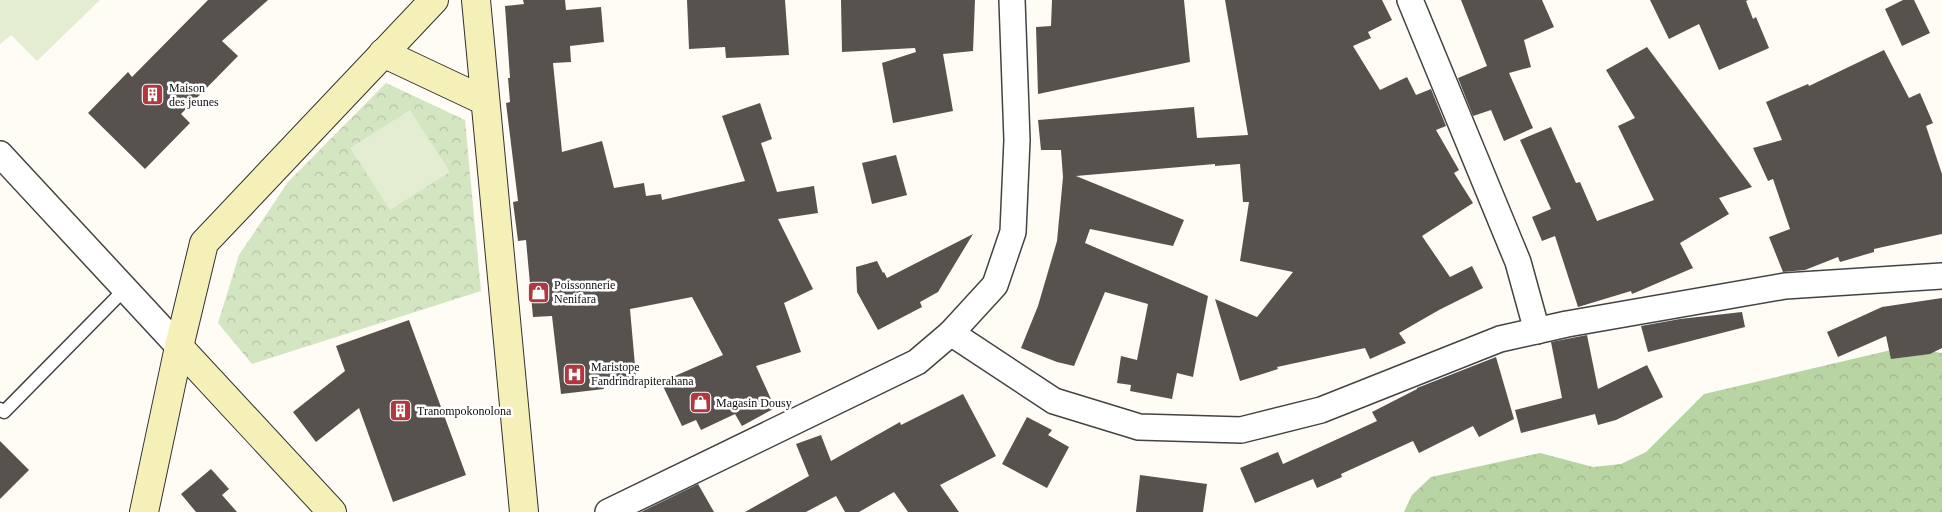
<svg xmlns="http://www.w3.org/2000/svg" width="1942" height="512" font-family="'Times New Roman',serif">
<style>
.forest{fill:url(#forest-crowns)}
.park{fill:url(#park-crowns)}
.pitch{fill:#e4edd2}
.building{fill:#58524e}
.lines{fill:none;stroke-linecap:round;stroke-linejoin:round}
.lane-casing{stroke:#434343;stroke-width:15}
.street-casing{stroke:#434343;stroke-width:28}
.secondary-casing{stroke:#323232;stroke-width:30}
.lane{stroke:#fff;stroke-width:12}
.street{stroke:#fff;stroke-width:25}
.secondary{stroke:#f5efb8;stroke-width:28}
.labels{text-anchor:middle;stroke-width:5;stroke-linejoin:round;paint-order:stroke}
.poi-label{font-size:12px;fill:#101010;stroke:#fff;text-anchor:start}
</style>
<defs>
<pattern id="forest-crowns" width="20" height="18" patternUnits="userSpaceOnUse" patternTransform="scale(1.25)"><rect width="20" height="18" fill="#b9d4a3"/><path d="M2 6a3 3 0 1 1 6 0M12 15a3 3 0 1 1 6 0" fill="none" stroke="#9eb58b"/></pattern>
<pattern id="park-crowns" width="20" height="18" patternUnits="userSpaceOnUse" patternTransform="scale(1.25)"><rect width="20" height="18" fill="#d4e5c2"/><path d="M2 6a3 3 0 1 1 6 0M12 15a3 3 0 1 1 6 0" fill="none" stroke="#b5c3a6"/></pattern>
</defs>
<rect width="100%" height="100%" fill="#fefcf5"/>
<polygon class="forest" points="1904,347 1942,353 1942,512 1404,512 1412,495 1431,477 1540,453 1593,467 1621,464 1646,452 1704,394"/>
<polygon class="park" points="386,83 465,120 481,291 252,364 218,323 239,255 288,182"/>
<g class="pitch">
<polygon points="0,0 100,0 37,61 11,35 0,44"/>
<polygon points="410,110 450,172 390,210 350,148"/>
</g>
<g class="building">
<polygon points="208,0 268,0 222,41 238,56 181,114 190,123 145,169 88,113 128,72 132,77"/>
<polygon points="523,0 565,0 566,10 601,7 604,42 570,46 571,62 553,63 562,152 602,141 614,188 644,183 646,196 661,194 662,200 745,181 722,116 760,103 772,139 761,143 777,192 814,186 818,213 778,219 813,289 784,303 801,352 756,366 775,408 742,426 735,414 701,430 696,420 682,426 661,382 723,355 692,297 630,309 636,377 602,380 604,389 561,394 552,316 533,317 526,240 518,241 513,202 518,201 506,103 510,102 508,78 510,78 505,6 524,4"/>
<polygon points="687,0 785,0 789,55 726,58 725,47 689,49"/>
<polygon points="841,0 975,0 973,51 943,54 953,111 893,123 882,63 916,52 915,48 842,52"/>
<polygon points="1052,0 1184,0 1190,62 1038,94 1036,27 1051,26"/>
<polygon points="1225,0 1382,0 1392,20 1368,32 1371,38 1353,46 1380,90 1407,77 1416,95 1431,89 1446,126 1436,130 1459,170 1454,173 1473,203 1422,236 1450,277 1472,266 1483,288 1439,310 1399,333 1406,343 1370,359 1365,348 1277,367 1278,369 1240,381 1215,299 1257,317 1293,272 1240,261 1249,202 1243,202 1240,164 1215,166 1215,164 1076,176 1184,220 1173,246 1090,229 1085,243 1208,296 1193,377 1177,373 1172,399 1130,391 1131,385 1117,383 1121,356 1137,360 1148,304 1105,292 1074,366 1057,362 1021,348 1038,306 1057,241 1063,177 1061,150 1041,150 1038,120 1194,107 1197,138 1248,135"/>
<polygon points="1461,0 1542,0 1554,27 1524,40 1531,67 1509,73 1533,128 1504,141 1491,110 1473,116 1458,78 1487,66"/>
<polygon points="1650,0 1748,0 1746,1 1753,19 1756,17 1769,48 1719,70 1699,24 1669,39"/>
<polygon points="1903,0 1914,0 1930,33 1902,46 1885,9"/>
<polygon points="1647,47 1752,187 1719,198 1729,214 1680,243 1693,268 1632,294 1631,291 1578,307 1555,236 1542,241 1532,217 1551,209 1520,140 1551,127 1576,183 1580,182 1597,221 1654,200 1618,126 1635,118 1606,70"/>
<polygon points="1884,50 1909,98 1920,93 1933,123 1926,126 1942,174 1942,234 1874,249 1874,252 1840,262 1838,257 1805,270 1783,272 1769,237 1790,229 1773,179 1768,181 1753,148 1782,140 1766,102 1808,84 1809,86"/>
<polygon points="896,155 907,195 872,204 862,163"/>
<polygon points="973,234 938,292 920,302 922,307 878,330 857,292 856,267 877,261 883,273 884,272 887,278"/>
<polygon points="1942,298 1942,348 1930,354 1891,359 1886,336 1838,357 1827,332 1882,307"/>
<polygon points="1742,312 1745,327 1648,352 1641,326 1680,319"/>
<polygon points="409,320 466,475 393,502 359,408 316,442 293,412 345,371 336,346"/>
<polygon points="1587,335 1598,389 1647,365 1663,397 1616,420 1598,425 1595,414 1521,433 1515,410 1562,398 1551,342"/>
<polygon points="1496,357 1514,419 1479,437 1473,426 1419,453 1413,441 1341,474 1342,477 1317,488 1313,479 1255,503 1240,468 1278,452 1283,464 1377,421 1372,412 1417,389 1417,388"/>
<polygon points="963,394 996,456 940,485 959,512 908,512 894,492 859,512 845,512 836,496 806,512 745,512 809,476 796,444 821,435 831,461 900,422 901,425"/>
<polygon points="1027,417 1052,430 1048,435 1069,447 1047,488 1002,464"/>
<polygon points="0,441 29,470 0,499"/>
<polygon points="211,469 229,489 222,495 237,512 196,512 181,494"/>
<polygon points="1140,475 1207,484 1203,512 1136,512"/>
<polygon points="698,484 714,512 641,512"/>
</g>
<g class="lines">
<defs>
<polyline id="lane" points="0,409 4,412 125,289"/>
<g id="street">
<polyline points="1410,0 1518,262 1537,331"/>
<polyline points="0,154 179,347"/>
<polyline points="951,333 1054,401 1139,427 1241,430 1321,410 1500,339 1567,324 1785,286 1942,276"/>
<polyline points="608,512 917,362 951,333 995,285 1013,232 1017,140 1012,0"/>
</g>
<g id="secondary">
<polyline points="476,0 524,512"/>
<polyline points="383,53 485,101"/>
<polyline points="179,347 332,512"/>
<polyline points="144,512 179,347 204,243 434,0"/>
</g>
</defs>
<use href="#lane" class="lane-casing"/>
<use href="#street" class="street-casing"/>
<use href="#secondary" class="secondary-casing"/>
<use href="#lane" class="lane"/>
<use href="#street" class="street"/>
<use href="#secondary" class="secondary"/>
</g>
<defs>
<symbol id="building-square" viewBox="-11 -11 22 22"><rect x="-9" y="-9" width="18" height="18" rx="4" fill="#b0383e" stroke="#fff"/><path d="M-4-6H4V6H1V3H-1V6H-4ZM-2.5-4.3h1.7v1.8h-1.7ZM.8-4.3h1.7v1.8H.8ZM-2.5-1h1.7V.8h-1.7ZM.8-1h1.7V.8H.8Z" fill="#fff"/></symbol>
<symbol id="shop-square" viewBox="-11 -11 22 22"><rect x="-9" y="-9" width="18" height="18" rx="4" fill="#b0383e" stroke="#fff"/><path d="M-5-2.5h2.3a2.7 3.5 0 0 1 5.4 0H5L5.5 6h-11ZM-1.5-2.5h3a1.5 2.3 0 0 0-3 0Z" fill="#fff"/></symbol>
<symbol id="hospital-square" viewBox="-11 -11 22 22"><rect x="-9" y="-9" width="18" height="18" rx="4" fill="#b0383e" stroke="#fff"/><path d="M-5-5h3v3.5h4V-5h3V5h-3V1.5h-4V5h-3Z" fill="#fff"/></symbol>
</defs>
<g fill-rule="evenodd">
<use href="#building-square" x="140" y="82" width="25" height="25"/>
<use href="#shop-square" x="526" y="280" width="25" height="25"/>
<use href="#hospital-square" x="562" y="362" width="25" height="25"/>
<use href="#shop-square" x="688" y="390" width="25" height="25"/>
<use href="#building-square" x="388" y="398" width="25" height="25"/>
</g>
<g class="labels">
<g class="poi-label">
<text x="169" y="92">Maison<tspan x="169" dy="14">des jeunes</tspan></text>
<text x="554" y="289">Poissonnerie<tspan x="554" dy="14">Nenifara</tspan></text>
<text x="591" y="371">Maristope<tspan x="591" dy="14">Fandrindrapiterahana</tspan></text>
<text x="716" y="407">Magasin Dousy</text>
<text x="417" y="415">Tranompokonolona</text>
</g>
</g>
</svg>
